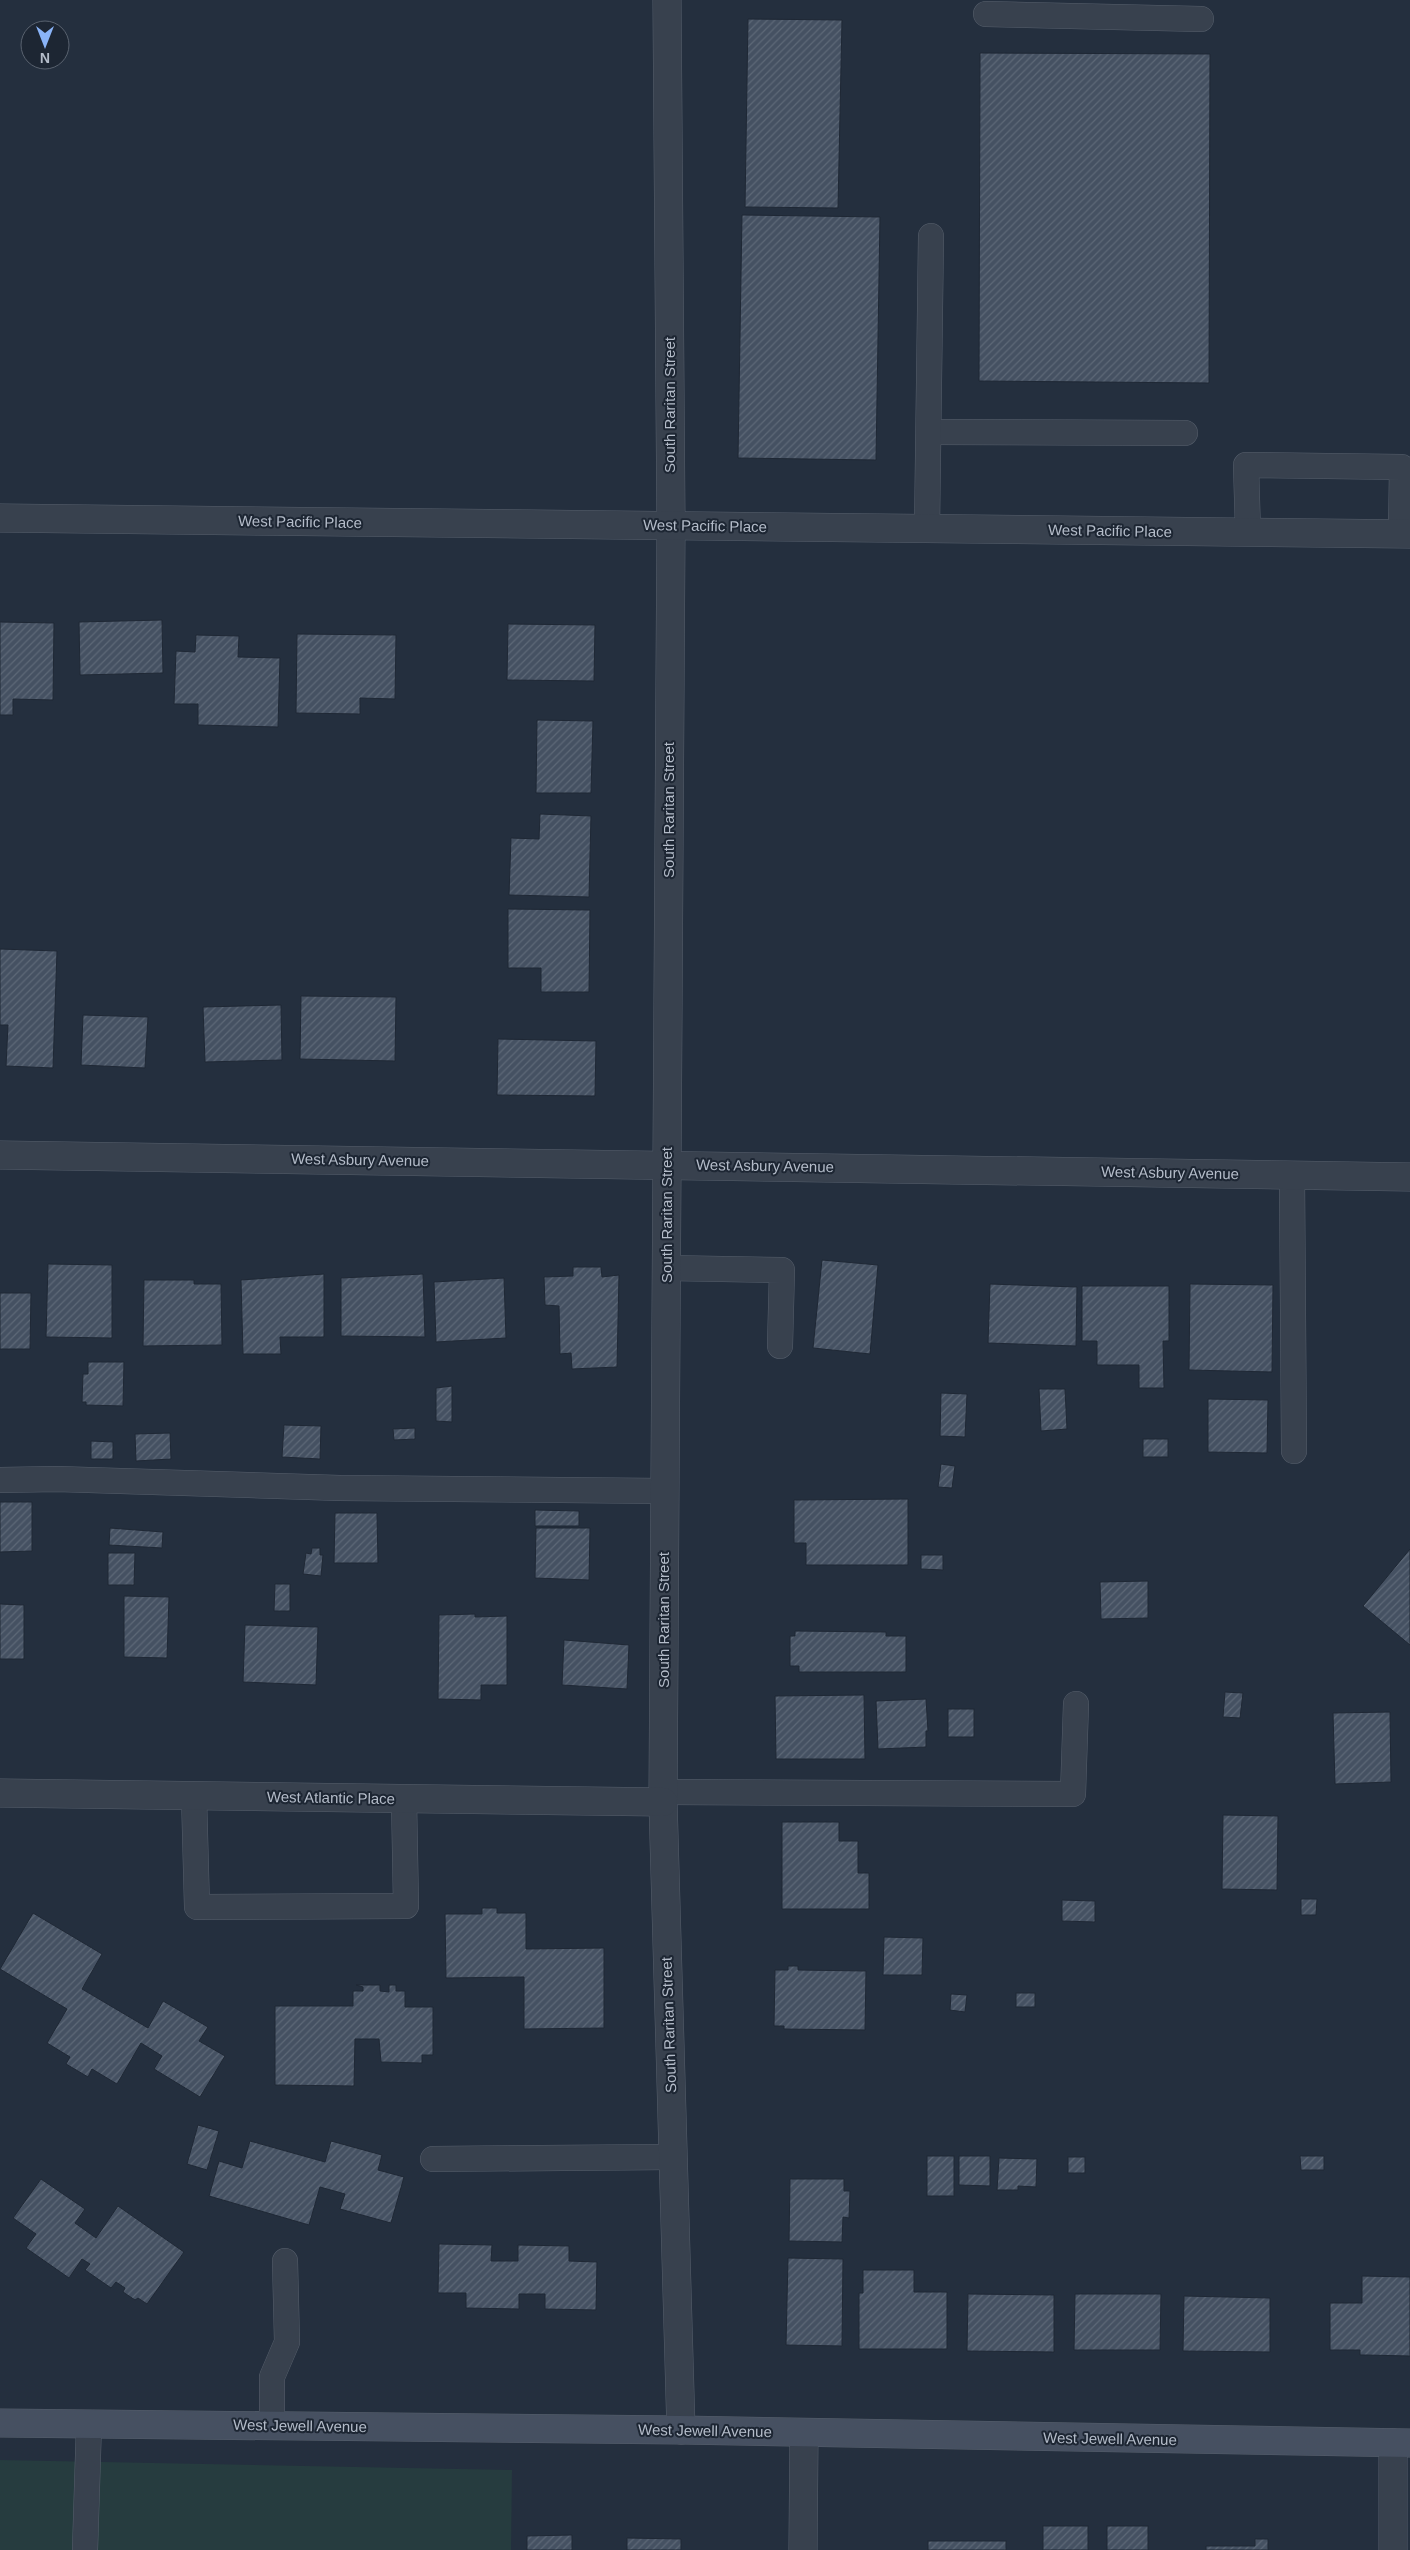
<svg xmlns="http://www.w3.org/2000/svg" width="1410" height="2550" font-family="Arial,sans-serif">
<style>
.grass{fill:#263c3f}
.building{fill:url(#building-hatch);stroke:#1f2835}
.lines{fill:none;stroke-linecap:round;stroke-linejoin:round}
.lane-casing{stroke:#565f6c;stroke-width:26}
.street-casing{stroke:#565f6c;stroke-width:29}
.secondary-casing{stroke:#565f6c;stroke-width:29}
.lane{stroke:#38414e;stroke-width:25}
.street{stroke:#38414e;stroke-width:28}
.secondary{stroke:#465061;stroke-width:28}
.labels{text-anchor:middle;stroke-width:4;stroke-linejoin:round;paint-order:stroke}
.street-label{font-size:15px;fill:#b4bcc9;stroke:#1d2633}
</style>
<defs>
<pattern id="building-hatch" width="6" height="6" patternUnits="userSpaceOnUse" patternTransform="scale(1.25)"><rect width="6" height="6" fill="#455162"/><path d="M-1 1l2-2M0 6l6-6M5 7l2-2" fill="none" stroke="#5d6877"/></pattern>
</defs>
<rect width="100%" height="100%" fill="#242f3e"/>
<polygon class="grass" points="0,2460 512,2470 511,2550 0,2550"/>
<g class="building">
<polygon points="748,19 842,20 838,208 745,207"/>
<polygon points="980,53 1210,54 1209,383 979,381"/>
<polygon points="742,215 880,217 876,460 738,458"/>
<polygon points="162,620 163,673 80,675 79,622"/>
<polygon points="0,622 54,623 53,700 13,699 13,715 0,715"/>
<polygon points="508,624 595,625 594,681 507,680"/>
<polygon points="297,634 396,635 395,699 360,698 360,714 296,713"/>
<polygon points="196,635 239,636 238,657 280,658 278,727 198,725 198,704 174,704 176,651 195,652"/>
<polygon points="537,720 593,721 591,793 536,793"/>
<polygon points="540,814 591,816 589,897 509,895 511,838 539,839"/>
<polygon points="508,909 590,910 589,992 541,992 541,968 508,968"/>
<polygon points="0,949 57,951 53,1068 6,1066 8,1025 0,1025"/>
<polygon points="301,996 396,997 395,1061 300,1059"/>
<polygon points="281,1005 282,1060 205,1062 203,1007"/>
<polygon points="83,1015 148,1017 145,1068 81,1065"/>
<polygon points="498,1039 596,1041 595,1096 497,1095"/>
<polygon points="822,1260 878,1265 870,1354 813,1348"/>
<polygon points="48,1264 112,1265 112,1338 46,1337"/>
<polygon points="573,1267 601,1267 602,1277 619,1275 617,1367 572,1369 571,1353 560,1354 559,1306 545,1305 544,1277 573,1276"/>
<polygon points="324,1274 324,1337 280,1337 281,1354 243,1354 241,1280"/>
<polygon points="423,1274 425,1337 341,1336 341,1278"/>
<polygon points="504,1278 506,1338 436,1342 434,1282"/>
<polygon points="144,1280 194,1280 194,1284 221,1284 222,1345 143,1346"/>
<polygon points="990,1284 1077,1287 1076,1346 988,1343"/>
<polygon points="1190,1284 1273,1285 1272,1372 1189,1370"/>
<polygon points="1082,1286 1169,1286 1169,1341 1163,1341 1164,1388 1139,1388 1139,1365 1097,1365 1097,1341 1082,1341"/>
<polygon points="0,1293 31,1293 30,1349 0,1349"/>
<polygon points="88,1362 124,1362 123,1406 86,1405 86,1402 82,1402 83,1374 88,1374"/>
<polygon points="452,1386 452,1422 436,1421 436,1388"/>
<polygon points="1039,1389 1065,1389 1067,1429 1041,1431"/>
<polygon points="941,1393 967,1394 965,1437 940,1436"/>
<polygon points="1208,1399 1268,1400 1267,1453 1208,1452"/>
<polygon points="284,1425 321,1426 320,1459 282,1457"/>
<polygon points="415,1428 415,1439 394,1440 393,1429"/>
<polygon points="170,1433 171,1459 136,1461 135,1434"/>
<rect x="1143" y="1439" width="25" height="18"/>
<polygon points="91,1441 113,1442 113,1459 91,1459"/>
<polygon points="941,1464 955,1466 952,1488 938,1487"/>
<polygon points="908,1499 908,1565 806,1565 806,1543 794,1543 794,1500"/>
<polygon points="0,1502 32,1502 32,1551 0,1552"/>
<polygon points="535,1510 579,1511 579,1526 535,1526"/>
<polygon points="335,1513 377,1513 378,1563 334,1563"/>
<polygon points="110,1528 163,1532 162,1548 109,1545"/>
<polygon points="536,1528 590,1528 589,1580 535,1578"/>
<polygon points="312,1548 320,1548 320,1555 323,1555 321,1576 303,1574 306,1553 311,1554"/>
<polygon points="1410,1549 1410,1645 1363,1606"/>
<polygon points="108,1553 135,1553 134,1585 108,1585"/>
<polygon points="921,1555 943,1555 943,1570 921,1569"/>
<polygon points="1148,1581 1148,1618 1101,1619 1100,1582"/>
<polygon points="275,1584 290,1584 290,1611 274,1611"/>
<polygon points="124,1596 169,1597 167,1658 124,1657"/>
<polygon points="0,1604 24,1605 24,1659 0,1659"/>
<polygon points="475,1614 475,1617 507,1616 507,1685 481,1685 481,1700 438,1699 439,1615"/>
<polygon points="245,1625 318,1627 316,1685 243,1682"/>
<polygon points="795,1631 886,1632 886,1636 906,1636 906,1672 799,1672 799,1666 790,1666 790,1636 795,1636"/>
<polygon points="564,1640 629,1645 627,1689 562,1685"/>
<polygon points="1225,1692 1243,1693 1240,1718 1223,1717"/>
<polygon points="864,1695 865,1759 776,1759 775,1696"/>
<polygon points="926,1699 928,1731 926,1731 926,1747 878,1749 876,1701"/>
<rect x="948" y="1709" width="26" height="28"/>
<polygon points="1390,1712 1391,1782 1335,1784 1333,1713"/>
<polygon points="1223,1815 1278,1816 1277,1890 1222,1889"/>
<polygon points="782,1822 839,1822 839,1841 858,1841 858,1873 869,1873 869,1909 782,1909"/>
<polygon points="1301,1899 1317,1899 1316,1915 1301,1915"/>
<polygon points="1062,1900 1095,1901 1095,1922 1062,1921"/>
<polygon points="482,1908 497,1908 497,1913 526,1913 526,1949 604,1948 604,2028 524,2029 524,1977 446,1978 445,1914 482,1914"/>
<polygon points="33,1913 102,1954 82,1989 148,2028 163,2001 208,2027 199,2041 225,2056 200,2097 154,2069 162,2056 141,2043 117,2084 92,2069 88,2077 66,2064 70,2057 47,2043 67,2009 0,1969"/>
<polygon points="884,1937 923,1938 922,1975 883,1975"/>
<polygon points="788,1966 798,1966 798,1970 866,1971 865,2030 784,2029 784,2026 774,2026 775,1970 788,1970"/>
<polygon points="356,1985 380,1985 380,1991 389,1992 389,1985 396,1985 396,1991 405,1991 405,2007 433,2007 433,2055 422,2055 422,2063 381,2062 379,2039 355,2039 354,2086 275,2085 275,2006 353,2006 353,1991 363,1991 363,1987"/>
<rect x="1016" y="1993" width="19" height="14"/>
<polygon points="951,1994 967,1995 965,2012 950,2010"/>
<polygon points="198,2125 219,2131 207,2170 187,2164"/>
<polygon points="250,2141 325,2162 331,2141 382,2155 378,2170 404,2177 391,2223 340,2209 345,2194 320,2187 309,2225 209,2196 219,2161 242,2168"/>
<rect x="927" y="2156" width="27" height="40"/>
<polygon points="959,2156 990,2156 990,2186 959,2185"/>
<polygon points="1300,2156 1324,2156 1324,2170 1301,2170"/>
<rect x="1068" y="2157" width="17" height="16"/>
<polygon points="999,2158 1037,2159 1036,2187 1018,2186 1018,2190 997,2190"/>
<polygon points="41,2179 85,2209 75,2223 96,2238 118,2206 184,2252 147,2304 138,2298 135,2300 123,2292 125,2288 116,2282 111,2288 85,2270 90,2264 82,2259 69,2278 26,2248 36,2234 13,2218"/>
<polygon points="790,2179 844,2179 844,2191 850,2191 849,2218 843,2217 842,2242 789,2241"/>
<polygon points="439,2244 492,2245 491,2261 518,2261 518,2245 569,2246 569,2261 597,2262 596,2310 545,2309 545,2294 519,2294 519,2309 466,2308 466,2293 438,2293"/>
<polygon points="788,2258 843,2259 842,2346 786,2345"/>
<polygon points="863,2270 914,2270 914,2292 947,2292 947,2349 859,2349 859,2293 863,2293"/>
<polygon points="1362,2276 1410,2277 1410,2356 1365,2355 1360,2355 1360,2350 1330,2350 1330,2303 1362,2303"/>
<polygon points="968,2294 1054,2295 1054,2352 967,2351"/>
<polygon points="1075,2294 1161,2294 1160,2350 1074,2350"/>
<polygon points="1184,2296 1270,2298 1270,2352 1183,2351"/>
<rect x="1043" y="2526" width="45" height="24"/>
<rect x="1107" y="2526" width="41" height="24"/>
<polygon points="572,2535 572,2550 527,2550 527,2536"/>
<polygon points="627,2538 681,2539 681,2550 627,2550"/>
<polygon points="1255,2539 1268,2539 1268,2550 1206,2550 1206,2546 1255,2546"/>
<rect x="928" y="2541" width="78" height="9"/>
</g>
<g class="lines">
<defs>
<g id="lane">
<polyline points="986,14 1201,19"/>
<polyline points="929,432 1185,433"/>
<polyline points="927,529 931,236"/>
<polyline points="1248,532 1246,465 1402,467 1401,534"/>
<polyline points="1292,1175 1294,1451"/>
<polyline points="666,1268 782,1270 780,1346"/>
<polyline points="0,1480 57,1479 340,1488 665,1491"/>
<polyline points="663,1792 1073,1794 1076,1704"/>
<polyline points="194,1796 197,1907 406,1906 404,1799"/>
<polyline points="433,2159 673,2157"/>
<polyline points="272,2425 272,2377 287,2342 285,2261"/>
<polyline points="85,2550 89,2424"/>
</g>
<g id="street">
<polyline points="667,0 671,526 663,1802 681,2430"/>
<polyline points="0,518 1410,534"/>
<polyline points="0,1155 1410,1177"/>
<polyline points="0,1793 663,1802"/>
<polyline points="803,2550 804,2434"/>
<polyline points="1393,2550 1393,2443"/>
</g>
<polyline id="secondary" points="0,2423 681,2430 1410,2443"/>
</defs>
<use href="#lane" class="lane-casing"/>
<use href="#street" class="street-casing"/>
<use href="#secondary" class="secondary-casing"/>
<use href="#lane" class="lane"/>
<use href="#street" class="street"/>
<use href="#secondary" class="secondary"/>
</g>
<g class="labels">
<g class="street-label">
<text transform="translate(670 405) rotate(-90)" y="5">South Raritan Street</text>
<text transform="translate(300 522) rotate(1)" y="5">West Pacific Place</text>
<text transform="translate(705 526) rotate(1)" y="5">West Pacific Place</text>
<text transform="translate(1110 531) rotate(1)" y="5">West Pacific Place</text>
<text transform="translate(669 810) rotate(-90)" y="5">South Raritan Street</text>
<text transform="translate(360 1160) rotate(1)" y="5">West Asbury Avenue</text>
<text transform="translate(765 1166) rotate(1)" y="5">West Asbury Avenue</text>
<text transform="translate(1170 1173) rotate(1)" y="5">West Asbury Avenue</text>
<text transform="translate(667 1215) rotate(-90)" y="5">South Raritan Street</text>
<text transform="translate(664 1620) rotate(-90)" y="5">South Raritan Street</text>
<text transform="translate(331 1798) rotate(1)" y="5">West Atlantic Place</text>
<text transform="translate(669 2025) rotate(-92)" y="5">South Raritan Street</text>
<text transform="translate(300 2426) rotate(1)" y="5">West Jewell Avenue</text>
<text transform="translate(705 2431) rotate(1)" y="5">West Jewell Avenue</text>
<text transform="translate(1110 2439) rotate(1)" y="5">West Jewell Avenue</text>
</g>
</g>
<g transform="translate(45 45) rotate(180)"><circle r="24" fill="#1d2633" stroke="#59626f"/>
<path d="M0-4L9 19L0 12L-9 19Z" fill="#8ab4f8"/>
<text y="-8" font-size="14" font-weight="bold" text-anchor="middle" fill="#b4bcc9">N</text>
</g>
</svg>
